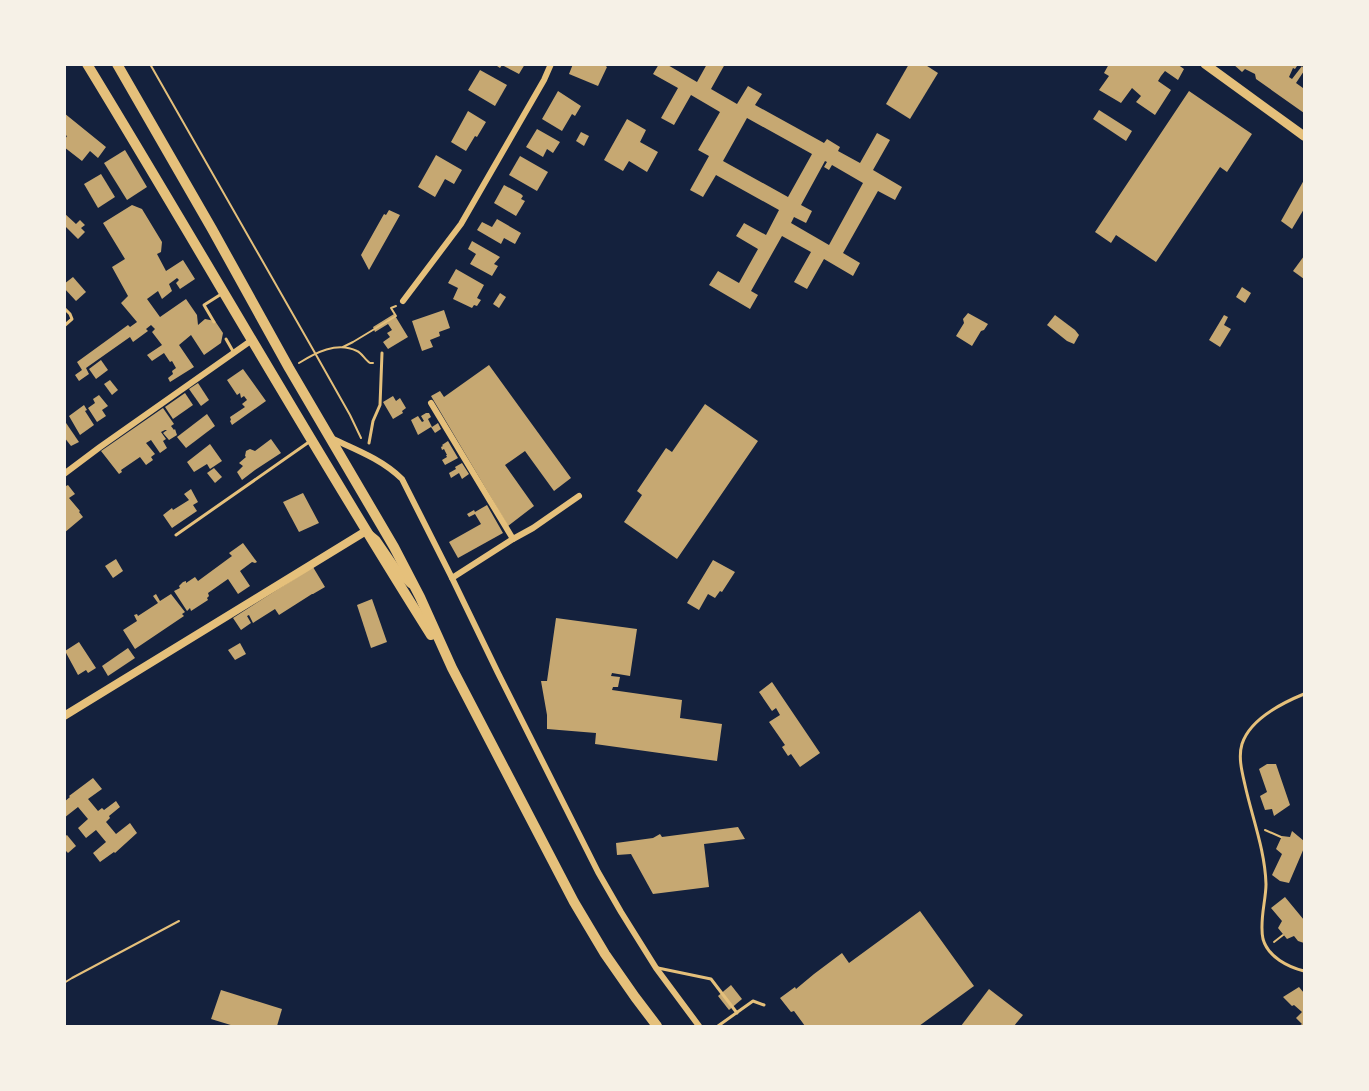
<svg xmlns="http://www.w3.org/2000/svg" width="1369" height="1091" font-family="'DM Sans',sans-serif">
<style>
.building{fill:#c6a872;fill-rule:evenodd}
.lines{fill:none;stroke-linecap:round;stroke-linejoin:round}
.path{stroke:#e5c07b;stroke-width:2}
.service{stroke:#e5c07b;stroke-width:3}
.minor{stroke:#e5c07b;stroke-width:6}
.tertiary{stroke:#e5c07b;stroke-width:8}
.secondary{stroke:#e5c07b;stroke-width:9}
.primary{stroke:#e5c07b;stroke-width:10}
</style>
<rect width="100%" height="100%" fill="#14213d"/>
<g class="building">
<polygon points="494,64 525,64 519,74 502,65 500,68"/>
<polygon points="573,64 603,64 607,67 598,86 569,74"/>
<path d="M659 64H666L697 82 707 64H725L711 89 737 104 748 86 762 94 755 105 824 143 827 139 840 147 838 151 860 163 877 133 890 140 873 170 902 187 895 200 878 191 843 253 860 263 853 276 824 259 807 289 794 282 811 252 782 236 751 291 758 295 750 309 709 285 718 271 739 283 758 249 736 236 744 223 766 235 779 210 716 175 703 197 690 190 709 156 698 150 720 112 691 95 674 125 661 118 678 88 653 74ZM747 118 812 154 788 197 723 161ZM825 161 827 162 824 167 829 170 832 165 863 183 829 245 791 223 794 217 806 223 812 211 801 205Z"/>
<polygon points="909,64 924,64 938,73 910,119 886,104"/>
<polygon points="1109,64 1177,64 1184,69 1178,80 1165,71 1161,76 1158,81 1171,90 1155,115 1136,102 1141,96 1132,88 1121,103 1099,90 1109,76 1104,73"/>
<polygon points="1233,64 1294,64 1297,66 1295,69 1293,68 1289,77 1292,79 1302,66 1304,69 1304,71 1296,83 1303,88 1304,85 1304,113 1256,79 1255,74 1245,69 1242,72"/>
<polygon points="480,70 507,85 495,106 468,90"/>
<polygon points="558,91 581,106 575,116 572,114 562,131 542,119"/>
<polygon points="1189,91 1252,134 1227,172 1220,167 1156,262 1116,235 1111,243 1095,232"/>
<polygon points="1099,110 1132,131 1126,141 1093,119"/>
<polygon points="468,111 486,122 477,137 475,136 466,151 451,142"/>
<polygon points="64,113 106,147 98,158 90,151 82,161 64,147 64,141 67,136 64,134"/>
<polygon points="627,119 646,130 640,142 658,152 647,172 629,161 623,171 604,160"/>
<polygon points="537,129 560,142 553,153 547,149 543,157 526,147"/>
<polygon points="581,132 589,136 584,146 576,141"/>
<polygon points="125,150 147,187 127,200 104,163"/>
<polygon points="436,155 462,170 454,184 445,179 435,197 418,187"/>
<polygon points="520,156 548,172 537,191 509,175"/>
<polygon points="101,174 115,197 98,208 84,184"/>
<polygon points="1304,180 1304,209 1292,229 1281,221"/>
<polygon points="504,185 521,194 523,196 521,199 525,201 516,216 494,203"/>
<polygon points="132,205 142,209 162,242 161,252 157,254 166,271 183,260 195,279 180,289 176,283 179,280 177,278 169,284 172,291 162,299 158,291 147,299 160,317 186,299 197,315 198,325 205,319 215,321 223,333 221,343 204,355 191,335 179,345 194,367 170,382 168,378 173,374 172,371 176,368 172,361 170,362 164,353 152,361 147,355 162,345 152,332 155,329 151,325 146,329 148,331 133,342 130,337 86,368 89,374 79,381 75,375 82,370 77,362 128,325 130,327 137,322 121,303 128,296 112,267 125,259 103,223"/>
<polygon points="389,210 400,215 369,270 361,255 384,214 386,215"/>
<polygon points="64,213 76,224 80,220 85,225 81,228 85,232 78,239 64,225"/>
<polygon points="497,219 521,233 515,244 504,238 501,244 477,230 482,222 492,227"/>
<polygon points="472,241 500,257 494,264 498,266 492,276 470,264 476,254 468,249"/>
<polygon points="1304,256 1304,279 1293,271"/>
<polygon points="456,269 484,285 477,298 481,300 477,306 474,305 472,308 453,299 458,288 448,283"/>
<polygon points="73,277 86,292 76,301 64,288 64,284"/>
<polygon points="1242,287 1251,293 1245,303 1236,297"/>
<polygon points="500,293 506,297 499,308 493,304"/>
<polygon points="444,310 450,328 439,332 440,336 430,340 433,347 422,351 412,321"/>
<polygon points="968,313 988,324 984,330 981,331 972,346 956,336 964,323 963,319"/>
<polygon points="394,314 408,337 388,349 383,342 390,337 387,333 392,330 388,324 375,332 373,327"/>
<polygon points="1055,315 1075,330 1079,335 1074,344 1067,341 1047,325"/>
<polygon points="1224,315 1228,317 1224,325 1231,329 1220,347 1209,340"/>
<polygon points="101,360 108,370 96,379 89,369"/>
<polygon points="489,365 571,478 554,491 525,451 505,465 534,506 508,526 431,396 440,391 444,397"/>
<polygon points="243,369 266,401 232,425 230,421 231,420 230,417 245,407 242,404 247,400 244,396 241,398 240,393 237,395 227,380"/>
<polygon points="110,380 118,390 112,395 104,384"/>
<polygon points="198,383 209,400 201,406 189,389"/>
<polygon points="185,393 193,405 173,419 165,407"/>
<polygon points="99,395 108,406 102,410 106,416 97,422 88,408 95,403 93,399"/>
<polygon points="393,396 396,401 400,398 406,408 402,411 403,413 393,419 383,402"/>
<polygon points="705,404 758,441 677,559 624,522 642,495 637,491 666,448 672,452"/>
<polygon points="84,405 87,410 85,411 94,425 80,435 69,416"/>
<polygon points="163,408 174,424 171,426 174,430 175,429 177,435 169,440 163,433 167,430 165,430 161,432 166,439 163,441 167,448 160,453 151,440 146,443 155,454 151,457 153,460 146,465 140,457 121,470 122,472 119,474 101,451"/>
<polygon points="426,413 429,413 431,417 428,419 432,427 438,423 441,429 435,433 431,427 418,435 411,420 418,416 422,422 424,421 421,416"/>
<polygon points="207,414 215,426 186,448 177,437"/>
<polygon points="64,420 79,442 71,446 64,437"/>
<polygon points="271,439 281,453 255,470 242,480 237,472 243,466 239,463 246,457 245,456 246,451 250,449 255,451"/>
<polygon points="448,441 458,458 445,465 442,460 447,457 446,455 447,455 444,449 442,450 441,447 443,446 442,445"/>
<polygon points="210,444 222,461 210,469 207,464 194,472 187,462"/>
<polygon points="462,463 469,474 462,479 459,473 451,478 449,473 456,469 455,467"/>
<polygon points="214,468 222,477 215,483 207,473"/>
<polygon points="68,485 75,494 69,498 80,511 79,512 83,517 64,533 64,494 66,493 64,487"/>
<polygon points="191,489 198,502 193,505 197,511 172,528 163,515 172,508 173,510 189,500 184,494"/>
<polygon points="303,493 319,523 299,532 283,502"/>
<polygon points="487,505 503,533 458,558 449,542 481,524 475,514 469,517 467,514 474,510 475,512"/>
<polygon points="243,543 257,562 255,563 252,562 240,571 250,586 238,594 228,579 208,593 209,596 207,598 208,600 191,611 190,608 187,611 174,591 180,588 179,586 183,582 186,581 186,583 195,577 198,581 232,556 229,553"/>
<polygon points="116,559 123,571 113,578 105,566"/>
<polygon points="713,560 735,572 722,592 720,591 715,598 708,594 699,610 687,603"/>
<polygon points="313,567 325,587 313,594 312,594 279,615 275,609 253,623 249,615 247,616 251,623 241,630 233,618"/>
<polygon points="156,594 160,601 171,594 185,612 182,614 184,616 135,649 123,630 137,621 134,615 137,614 138,616 158,603 153,596"/>
<polygon points="372,599 387,642 371,648 357,605"/>
<polygon points="556,618 637,629 630,676 612,673 611,676 620,677 618,687 613,687 612,690 682,700 680,718 722,724 717,761 595,744 596,733 547,729 547,715 541,681 547,681"/>
<polygon points="79,642 96,668 88,673 86,670 78,675 65,651"/>
<polygon points="240,643 246,654 235,660 228,650"/>
<polygon points="128,648 135,658 108,676 102,666"/>
<polygon points="772,682 820,753 800,767 791,754 788,756 782,747 785,745 769,722 780,715 776,708 772,711 759,692"/>
<polygon points="1267,764 1276,764 1290,805 1274,816 1272,809 1265,810 1260,796 1267,792 1259,769"/>
<polygon points="93,778 102,789 88,799 98,811 102,808 104,810 116,801 120,807 109,816 110,818 106,822 116,834 130,823 137,833 115,853 114,852 100,862 93,853 106,842 96,830 86,838 78,828 88,819 78,807 64,818 64,802 70,797 69,796"/>
<polygon points="738,827 745,839 704,844 709,887 653,894 631,854 617,855 616,843 653,838 660,834 662,837"/>
<polygon points="1292,831 1304,841 1304,848 1289,883 1280,881 1272,875 1282,854 1276,849 1282,836 1290,837"/>
<polygon points="67,835 76,846 68,853 64,849 64,837"/>
<polygon points="1285,897 1304,920 1304,943 1298,941 1294,936 1287,939 1278,928 1282,921 1271,908"/>
<polygon points="920,911 974,986 919,1026 805,1026 794,1011 791,1012 780,998 795,987 796,989 814,974 842,953 849,963"/>
<polygon points="731,985 742,999 729,1010 718,996"/>
<polygon points="1299,987 1304,993 1304,1026 1299,1026 1302,1024 1296,1018 1302,1012 1294,1005 1292,1006 1283,997"/>
<polygon points="989,989 1023,1015 1014,1026 961,1026"/>
<polygon points="221,990 282,1009 277,1026 234,1026 211,1019"/>
</g>
<g class="lines">
<g class="path">
<polyline points="150,64 315,353 350,415 361,438"/>
<polyline points="343,347 353,342 396,316 391,308 396,306"/>
<path d="M299 363C315 353 337 341 357 351 362 353 365 360 370 363H373"/>
<polyline points="1265,830 1281,837"/>
<polyline points="1274,942 1283,935"/>
<polyline points="64,983 72,978 179,921"/>
</g>
<g class="service">
<polyline points="64,308 70,314 72,319 64,326"/>
<polyline points="214,322 204,305 223,293"/>
<polyline points="226,339 234,353"/>
<polyline points="369,443 373,421 380,405 382,353"/>
<polyline points="176,535 309,442"/>
<path d="M1304 694C1282 703 1250 719 1242 744 1238 757 1242 772 1245 785 1252 817 1265 850 1266 884 1266 901 1259 921 1263 939 1268 957 1288 967 1304 971"/>
<polyline points="658,968 711,979 737,1013"/>
<polyline points="718,1026 753,1001 764,1005"/>
</g>
<g class="minor">
<polyline points="403,301 461,224 544,80 551,64"/>
<polyline points="431,403 513,539"/>
<path d="M333 439C357 450 383 460 402 479L452 578 498 673 598 872 621 912 656 968 699 1026"/>
<polyline points="64,474 100,447 252,340"/>
<polyline points="371,534 377,539 405,580 410,585"/>
<polyline points="452,578 513,539 533,528 579,496"/>
</g>
<polyline class="tertiary" points="64,716 366,531"/>
<polyline class="secondary" points="1205,64 1304,136"/>
<g class="primary">
<path d="M87 64C203 254 312 447 431 635"/>
<polyline points="117,64 212,229 289,368 394,547 420,597 452,668 574,902 605,954 635,997 657,1026"/>
</g>
</g>
<rect width="1369" height="1091" fill="none" stroke="#f6f1e7" stroke-width="132"/>
</svg>
